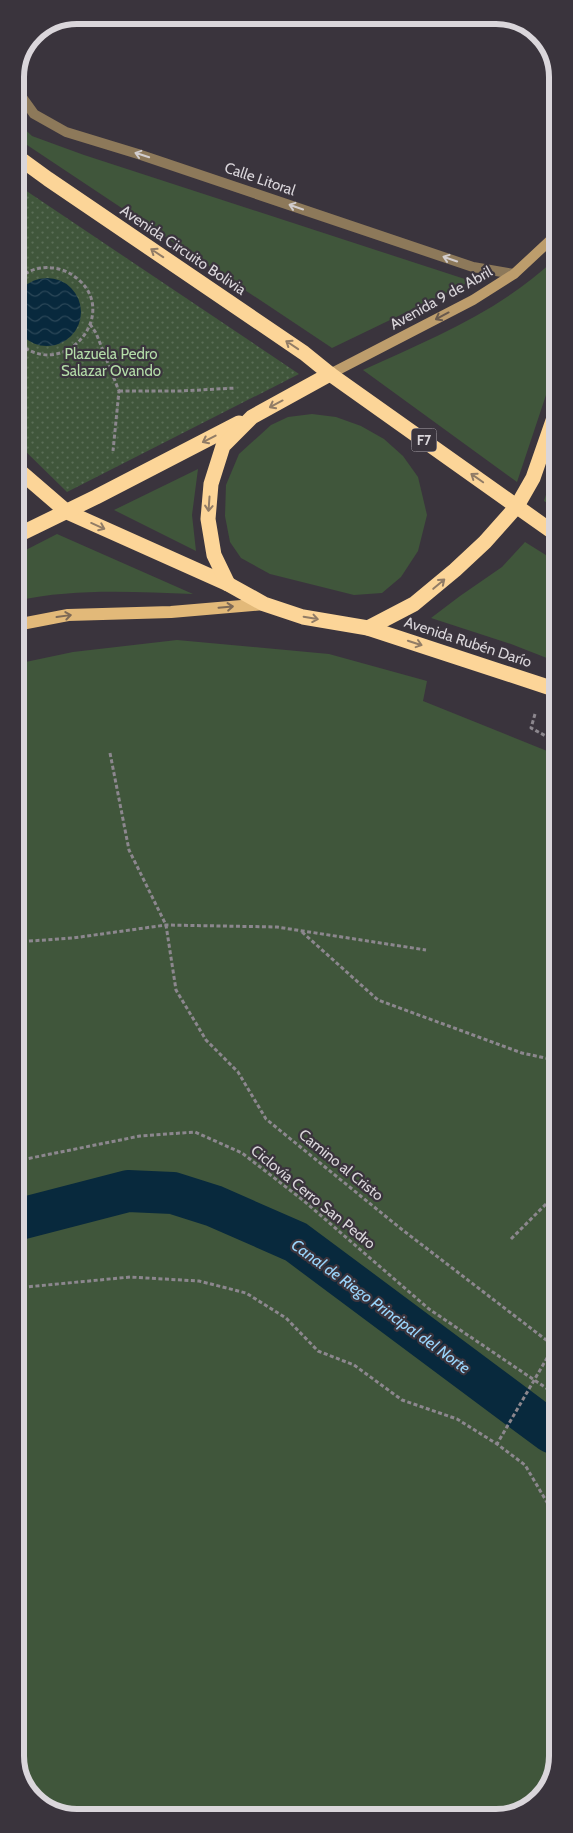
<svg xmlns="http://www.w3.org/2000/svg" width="573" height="1833" font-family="Cabin,sans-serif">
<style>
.grass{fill:#40563b}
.park{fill:url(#park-dots)}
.water{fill:url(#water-waves)}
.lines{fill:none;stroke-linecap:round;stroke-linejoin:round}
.canal{stroke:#08293d;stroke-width:42}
.path{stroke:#8c878e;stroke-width:3;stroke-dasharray:4 2.5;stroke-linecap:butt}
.street{stroke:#8d795a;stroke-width:10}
.secondary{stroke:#bd9d6c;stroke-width:10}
.primary{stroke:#e2b979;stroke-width:12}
.highway{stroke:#fcd598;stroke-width:15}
.oneway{stroke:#d2cdce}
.oneway2{stroke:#917c66}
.oneway3{stroke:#68594d}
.oneway4{stroke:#7d6955}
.labels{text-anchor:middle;stroke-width:4.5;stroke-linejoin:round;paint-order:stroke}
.shield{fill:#3a343d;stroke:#aaa5ac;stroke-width:1}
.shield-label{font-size:14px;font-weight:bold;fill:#dad6db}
.street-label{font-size:15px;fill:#dad6db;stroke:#3a343d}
.park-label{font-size:15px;fill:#b4dda9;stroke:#3a343d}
.water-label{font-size:16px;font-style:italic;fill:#99d4fb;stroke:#3a343d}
.rim{fill:none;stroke:#dad6db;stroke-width:6}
</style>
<defs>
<pattern id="park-dots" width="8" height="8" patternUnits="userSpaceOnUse" patternTransform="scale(1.25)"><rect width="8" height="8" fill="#40563b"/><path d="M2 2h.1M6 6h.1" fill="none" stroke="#5b6e57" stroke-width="1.8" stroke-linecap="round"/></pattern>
<pattern id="water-waves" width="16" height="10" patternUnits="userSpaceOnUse" patternTransform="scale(1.25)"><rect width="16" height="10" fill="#08293d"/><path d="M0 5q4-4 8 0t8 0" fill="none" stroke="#2b4758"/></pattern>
</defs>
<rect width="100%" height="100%" fill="#3a343d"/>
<g class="grass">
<polygon points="15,120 32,136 84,155 471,281 332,348 15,137"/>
<path d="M556 258V365L517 482 363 370C431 339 501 311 556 258Z"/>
<polygon points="312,414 336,417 361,426 384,439 403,456 418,477 427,515 418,551 401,577 382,593 354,595 270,574 241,558 230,542 225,516 226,485 239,454 271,425 288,417"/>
<polygon points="556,464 557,509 544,501"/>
<polygon points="198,469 192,515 196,551 114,510"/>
<path d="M57 534 193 594C134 592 74 588 16 601V555Z"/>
<polygon points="525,542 557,562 557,662 511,644 431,618 460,596 502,567"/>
<polygon points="177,640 329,654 427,681 423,701 557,755 558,1757 545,1794 512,1816 72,1818 36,1803 17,1772 16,664 73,652"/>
</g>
<polygon class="park" points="15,181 28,192 299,374 67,492 16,442"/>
<circle class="water" cx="47" cy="312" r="34"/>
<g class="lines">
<polyline class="canal" points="16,1220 128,1191 173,1193 214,1206 296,1242 551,1432 558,1435"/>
<g class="path">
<polyline points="15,203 22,197"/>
<path d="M15 282C25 271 39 266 53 268 64 269 72 274 80 281 119 317 61 385 15 340"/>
<polyline points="90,324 96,333 119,391 113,451"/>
<polyline points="119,391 181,391 236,388"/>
<polyline points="535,714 531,728 557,742"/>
<polyline points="110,753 129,850 166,925 176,990 206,1040 238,1072 266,1119 400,1228 554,1346 497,1444"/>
<polyline points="302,932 378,1000 522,1053 550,1059 557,1057"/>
<polyline points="16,942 73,938 166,925 277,927 426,950"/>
<polyline points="16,1161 140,1136 195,1132 242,1153 304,1201 429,1309 558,1396"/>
<polyline points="551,1200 557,1206"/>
<polyline points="511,1239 557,1193"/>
<polyline points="16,1288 130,1277 199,1281 246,1293 286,1318 318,1351 354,1365 402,1400 457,1419 497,1444 525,1465 558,1521"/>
</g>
<polyline class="street" points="15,84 16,89 34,114 66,132 138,154 473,267 514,274"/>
<polyline class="secondary" points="330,374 473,300 514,274 556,235"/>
<polyline class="primary" points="16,625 68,615 171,612 264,604"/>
<g class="highway">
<polyline points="15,155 48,179 304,353 330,374 557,535"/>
<polyline points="16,468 67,512 228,584 264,604 303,617 368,628 557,690"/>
<polyline points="16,536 96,497 239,423"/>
<polyline points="228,584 214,555 208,519 211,484 223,446 252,417 330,374"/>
<polyline points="368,628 414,604 455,570 485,542 517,506 533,478 556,412"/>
</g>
</g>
<defs><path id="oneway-shaft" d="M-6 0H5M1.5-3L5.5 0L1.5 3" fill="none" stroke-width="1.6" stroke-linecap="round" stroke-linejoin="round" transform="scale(1.25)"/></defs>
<g class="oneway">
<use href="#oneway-shaft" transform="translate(142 155) rotate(-162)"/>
<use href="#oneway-shaft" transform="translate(296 207) rotate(-161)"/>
<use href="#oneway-shaft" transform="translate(450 259) rotate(-161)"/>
</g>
<g class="oneway2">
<use href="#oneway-shaft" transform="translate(157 253) rotate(-146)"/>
<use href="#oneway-shaft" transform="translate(292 345) rotate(-146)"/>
<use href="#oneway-shaft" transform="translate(276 404) rotate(152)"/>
<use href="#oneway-shaft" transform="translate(209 439) rotate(153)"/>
<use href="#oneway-shaft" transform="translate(477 478) rotate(-145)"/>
<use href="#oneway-shaft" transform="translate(209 504) rotate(94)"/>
<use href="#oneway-shaft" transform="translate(98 526) rotate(24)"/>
<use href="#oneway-shaft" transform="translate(439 584) rotate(-40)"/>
<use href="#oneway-shaft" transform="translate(311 618) rotate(10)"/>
<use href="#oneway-shaft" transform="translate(415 643) rotate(18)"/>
</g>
<use class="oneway3" href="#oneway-shaft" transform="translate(442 316) rotate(152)"/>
<g class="oneway4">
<use href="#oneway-shaft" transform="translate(226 607) rotate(-5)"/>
<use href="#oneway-shaft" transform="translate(64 616) rotate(-8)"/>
</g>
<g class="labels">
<rect class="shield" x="411.5" y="428.5" width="25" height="23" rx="4"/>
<g class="shield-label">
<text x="424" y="445">F7</text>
</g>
<g class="street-label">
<text transform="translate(260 179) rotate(19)" y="5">Calle Litoral</text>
<text transform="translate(183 250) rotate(34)" y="5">Avenida Circuito Bolivia</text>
<text transform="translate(441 298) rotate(-29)" y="5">Avenida 9 de Abril</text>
<text transform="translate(468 642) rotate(18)" y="5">Avenida Rubén Darío</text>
<text transform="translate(341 1165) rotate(39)" y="5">Camino al Cristo</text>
<text transform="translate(313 1197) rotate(39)" y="5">Ciclovía Cerro San Pedro</text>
</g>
<g class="park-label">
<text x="111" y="359">Plazuela Pedro<tspan x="111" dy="17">Salazar Ovando</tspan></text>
</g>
<g class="water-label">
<text transform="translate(381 1306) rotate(36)" y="6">Canal de Riego Principal del Norte</text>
</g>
</g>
<path d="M0 0H573V1833H0ZM77 24H496A53 53 0 0 1 549 77V1756A53 53 0 0 1 496 1809H77A53 53 0 0 1 24 1756V77A53 53 0 0 1 77 24Z" fill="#3a343d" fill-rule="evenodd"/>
<path class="rim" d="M77 24H496A53 53 0 0 1 549 77V1756A53 53 0 0 1 496 1809H77A53 53 0 0 1 24 1756V77A53 53 0 0 1 77 24Z"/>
</svg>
